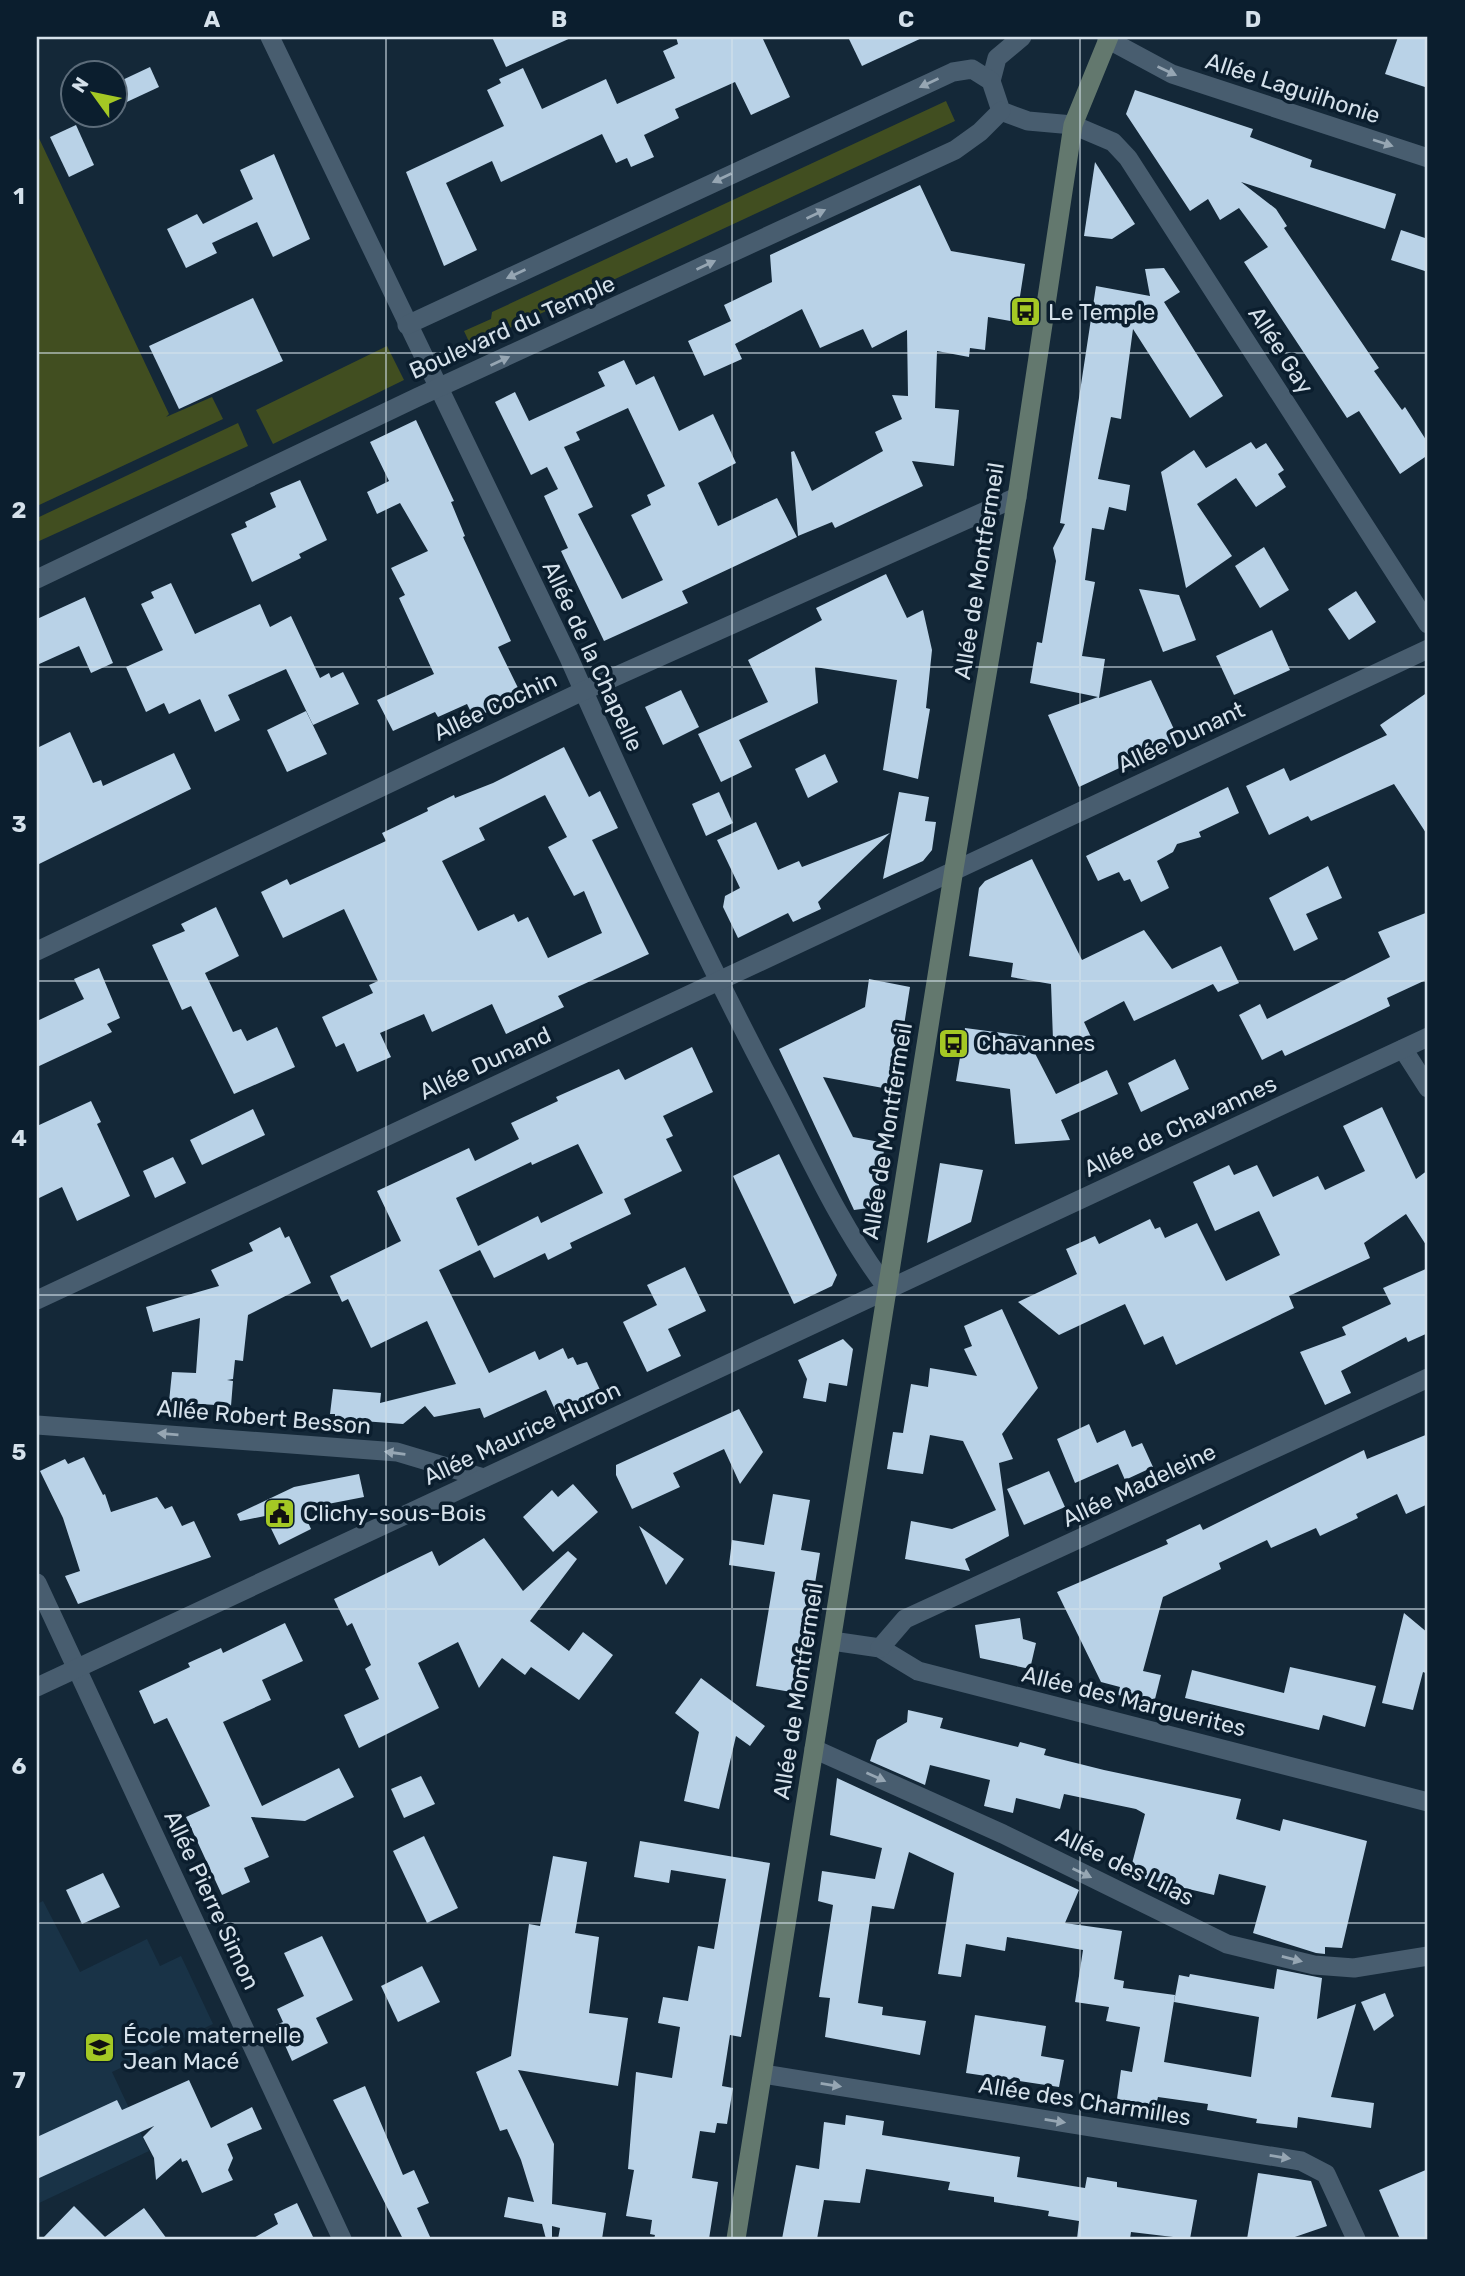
<svg xmlns="http://www.w3.org/2000/svg" width="1465" height="2276" font-family="Rubik,sans-serif">
<style>
.built{fill:#193347}
.green{fill:#414e20}
.building{fill:#b9d2e7;fill-rule:evenodd}
.lines{fill:none;stroke-linecap:round;stroke-linejoin:round}
.minor{stroke:#485d6f;stroke-width:19}
.tertiary{stroke:#485d6f;stroke-width:19}
.secondary{stroke:#63786e;stroke-width:19}
.oneway{fill:#96a6b3}
.grid{fill:none;stroke:#d5e1eb;stroke-width:2;stroke-opacity:0.55}
.labels{text-anchor:middle;stroke-width:7;stroke-linejoin:round;paint-order:stroke}
.street-label{font-size:23px;fill:#d5e1eb;stroke:#0b1e2e}
.poi-label{font-size:23px;fill:#d5e1eb;stroke:#0b1e2e;text-anchor:start}
.neatline{fill:none;stroke:#d5e1eb;stroke-width:2.5}
.grid-label{font-size:23px;text-anchor:middle;font-weight:bold;fill:#d5e1eb}
</style>
<rect width="100%" height="100%" fill="#142838"/>
<polygon class="built" points="43,1901 80,1972 147,1939 160,1966 181,1956 213,2024 112,2072 149,2151 37,2204 37,1904"/>
<g class="green">
<polygon points="946,101 955,121 471,346 464,331 491,319 492,312"/>
<polygon points="37,134 169,414 166,417 212,397 223,419 37,506"/>
<polygon points="387,346 404,380 273,444 256,410"/>
<polygon points="238,423 248,446 37,542 37,518"/>
</g>
<g class="building">
<polygon points="492,37 573,37 506,67"/>
<polygon points="676,37 762,37 790,97 751,115 735,82 675,109 679,118 644,135 654,157 631,167 627,158 616,163 602,134 501,182 492,161 446,183 477,250 444,266 406,172 504,126 487,90 501,83 499,79 523,68 542,109 606,79 617,104 675,78 663,51 678,44"/>
<polygon points="848,37 924,37 862,66"/>
<polygon points="1398,37 1428,37 1428,88 1385,74"/>
<polygon points="150,67 159,87 116,107 116,83"/>
<polygon points="1135,90 1253,129 1250,137 1312,160 1310,167 1396,194 1385,229 1241,182 1276,209 1287,226 1284,228 1379,368 1374,371 1402,410 1405,407 1428,443 1428,455 1400,474 1359,411 1347,418 1244,262 1268,247 1239,208 1220,220 1208,199 1190,211 1126,114"/>
<polygon points="76,125 94,165 69,177 50,137"/>
<polygon points="274,154 310,239 273,257 257,222 212,243 217,253 186,268 167,229 197,214 203,224 253,199 240,170"/>
<polygon points="1095,162 1135,224 1112,239 1084,236"/>
<polygon points="920,185 951,251 1025,264 1016,322 988,317 985,350 970,348 969,357 937,351 935,408 959,410 954,466 912,461 923,486 835,528 832,522 798,536 791,452 794,451 812,491 883,451 875,432 902,419 892,395 908,396 907,330 872,348 863,329 820,348 802,309 735,344 742,359 704,376 688,341 731,321 724,305 772,282 770,255"/>
<polygon points="1401,230 1428,239 1428,272 1391,260"/>
<polygon points="1164,268 1180,292 1164,302 1223,396 1190,418 1133,329 1121,419 1111,417 1098,479 1130,485 1126,511 1109,507 1104,530 1092,528 1085,580 1095,582 1082,656 1105,659 1099,698 1151,680 1179,740 1079,787 1048,715 1098,697 1030,683 1037,642 1042,643 1056,561 1053,548 1065,524 1060,523 1096,286 1150,296 1145,269"/>
<polygon points="253,298 283,361 179,409 149,346"/>
<path d="M624 360 636 385 654 376 679 431 713 414 736 463 698 483 718 526 777 498 797 537 682 591 688 603 604 641 561 551 568 548 544 496 558 489 547 467 531 475 495 402 515 392 529 421 605 386 598 372ZM628 408 665 486 647 495 651 505 631 515 663 580 622 599 578 514 593 507 564 447 580 440 576 432Z"/>
<polygon points="416,420 454,501 451,502 465,536 463,537 511,641 498,647 522,696 474,718 467,704 438,717 435,712 393,731 377,700 434,674 399,598 405,595 391,568 428,551 400,503 377,514 367,492 389,481 370,442"/>
<polygon points="1251,442 1256,449 1266,443 1284,470 1278,474 1286,487 1256,507 1236,478 1197,504 1232,556 1186,588 1161,472 1194,450 1206,468"/>
<polygon points="300,480 327,540 299,554 301,558 252,582 231,534 247,527 245,522 276,507 270,493"/>
<polygon points="1264,547 1289,590 1260,608 1235,566"/>
<polygon points="886,574 907,618 923,610 932,650 926,708 930,709 918,779 883,770 897,680 815,667 818,703 739,740 752,767 721,782 698,734 768,702 748,660 822,620 816,608"/>
<polygon points="171,583 195,634 260,604 270,627 291,616 320,678 329,673 331,678 343,672 359,704 313,725 286,669 228,695 240,720 215,732 200,699 169,714 164,703 146,712 126,667 163,650 141,604 154,598 151,592"/>
<polygon points="1139,589 1179,595 1196,640 1163,652"/>
<polygon points="1356,591 1376,622 1349,640 1328,609"/>
<polygon points="85,597 113,663 91,673 79,646 37,665 37,619"/>
<polygon points="1272,630 1290,670 1234,695 1216,656"/>
<polygon points="681,690 699,727 663,745 645,707"/>
<polygon points="1428,692 1428,836 1394,784 1311,821 1308,816 1269,835 1246,786 1284,768 1290,781 1387,735 1380,725"/>
<polygon points="306,711 327,754 287,772 267,730"/>
<polygon points="70,732 93,783 101,780 103,786 174,753 191,789 37,865 37,748"/>
<path d="M564 747 589 797 600 791 618 828 592 840 649 954 558 996 564 1007 506 1034 492 1004 432 1032 424 1014 380 1033 391 1057 357 1072 344 1043 336 1047 322 1017 373 993 369 985 378 981 344 909 283 938 261 892 287 879 290 885 386 841 382 833 428 811 427 808 454 795 455 798 493 783ZM545 795 567 837 548 847 574 896 584 891 602 933 548 958 528 917 518 922 514 914 478 931 442 861 485 840 479 828Z"/>
<polygon points="825,754 838,782 808,798 795,769"/>
<polygon points="1228,787 1239,813 1199,832 1201,837 1177,844 1173,852 1157,861 1169,888 1141,902 1130,879 1124,881 1119,872 1098,881 1086,856"/>
<polygon points="719,792 733,823 706,836 692,804"/>
<polygon points="899,792 929,797 925,821 936,822 932,850 923,861 883,879"/>
<polygon points="756,822 778,870 799,861 802,867 890,833 818,902 821,909 793,922 788,913 738,938 723,907 725,896 740,888 717,840"/>
<polygon points="1032,859 1082,960 1144,930 1172,969 1221,946 1239,983 1218,992 1213,984 1134,1021 1124,1001 1084,1022 1091,1037 1053,1040 1051,984 1011,977 1013,963 969,956 979,888 985,881"/>
<polygon points="1328,866 1342,898 1306,914 1318,939 1294,951 1269,898"/>
<polygon points="216,907 239,956 205,973 233,1032 241,1029 247,1041 277,1027 295,1067 234,1094 191,1006 182,1010 152,945 185,931 181,924"/>
<polygon points="1428,912 1428,979 1387,998 1390,1006 1357,1022 1285,1056 1282,1050 1262,1060 1239,1015 1260,1004 1267,1019 1390,957 1378,932"/>
<polygon points="99,968 120,1018 107,1024 112,1032 37,1067 37,1021 84,999 74,979"/>
<polygon points="869,979 910,987 894,1090 823,1077 853,1137 885,1143 876,1207 854,1210 779,1049 865,1007"/>
<polygon points="965,1028 1026,1036 1056,1094 1107,1070 1118,1094 1061,1120 1070,1140 1015,1144 1010,1089 956,1081"/>
<path d="M692 1047 713 1092 663 1116 673 1136 666 1139 682 1171 624 1199 631 1214 570 1243 572 1248 548 1260 545 1253 494 1278 480 1250 439 1270 489 1373 535 1351 539 1360 563 1348 568 1359 573 1357 577 1365 587 1362 602 1394 557 1414 546 1390 484 1418 480 1408 434 1417 425 1406 403 1424 335 1419V1414H330L333 1389 381 1393 380 1403 456 1384 427 1321 371 1348 348 1299 342 1302 330 1276 401 1241 377 1191 469 1148 475 1161 519 1139 511 1123 558 1101 556 1097 619 1069 625 1080ZM578 1144 603 1193 541 1223 538 1216 478 1246 456 1198 531 1162 532 1165Z"/>
<polygon points="1175,1059 1189,1089 1141,1112 1128,1083"/>
<polygon points="91,1101 101,1122 97,1124 130,1196 77,1221 62,1187 37,1199 37,1126"/>
<polygon points="1382,1107 1416,1179 1428,1170 1428,1248 1406,1214 1364,1243 1370,1258 1289,1296 1294,1308 1176,1365 1163,1336 1144,1345 1125,1304 1059,1335 1018,1302 1077,1274 1066,1249 1095,1236 1099,1244 1150,1219 1155,1229 1160,1227 1165,1238 1197,1223 1226,1281 1280,1255 1259,1211 1215,1231 1193,1182 1229,1165 1234,1175 1257,1165 1273,1197 1318,1176 1325,1190 1365,1171 1343,1126"/>
<polygon points="253,1109 265,1135 202,1165 190,1140"/>
<polygon points="779,1154 837,1275 832,1286 794,1304 733,1176"/>
<polygon points="173,1157 186,1183 155,1198 143,1171"/>
<polygon points="940,1163 983,1170 971,1222 927,1243"/>
<polygon points="280,1227 285,1238 289,1236 311,1283 248,1315 243,1361 235,1360 233,1379 227,1380 233,1381 231,1406 169,1402 172,1372 196,1373 200,1318 153,1332 146,1307 219,1286 211,1270 253,1251 249,1243"/>
<polygon points="685,1267 706,1311 668,1329 681,1356 647,1372 623,1322 657,1305 647,1285"/>
<polygon points="1428,1268 1428,1333 1408,1342 1406,1337 1341,1371 1351,1393 1325,1405 1300,1352 1346,1335 1342,1327 1391,1304 1383,1288"/>
<polygon points="1002,1309 1038,1388 1002,1434 1013,1459 999,1463 1009,1536 965,1559 970,1571 905,1559 911,1521 952,1529 996,1510 963,1441 930,1435 923,1474 887,1469 893,1432 903,1433 911,1384 928,1387 930,1368 977,1376 964,1349 972,1346 964,1326"/>
<polygon points="843,1339 853,1349 847,1386 829,1383 826,1402 803,1398 807,1379 798,1360"/>
<polygon points="739,1409 763,1452 740,1484 724,1449 673,1473 680,1487 632,1509 616,1475 616,1465"/>
<polygon points="1089,1424 1097,1443 1125,1430 1132,1447 1142,1443 1153,1467 1125,1480 1118,1464 1075,1483 1057,1439"/>
<polygon points="1428,1434 1428,1504 1406,1514 1397,1494 1356,1514 1358,1518 1320,1536 1316,1528 1271,1548 1267,1540 1219,1563 1221,1569 1163,1597 1143,1671 1161,1675 1154,1703 1118,1695 1120,1687 1101,1682 1057,1592 1168,1544 1166,1540 1200,1524 1203,1530 1364,1450 1367,1459"/>
<polygon points="84,1457 103,1495 105,1494 111,1512 157,1497 165,1509 172,1506 182,1526 194,1521 211,1557 78,1604 65,1576 80,1571 63,1518 40,1471 65,1459 68,1464"/>
<polygon points="1049,1471 1065,1507 1024,1525 1007,1489"/>
<polygon points="359,1474 364,1497 302,1509 311,1529 279,1545 265,1516 240,1521 237,1514 294,1487"/>
<polygon points="573,1484 598,1512 553,1552 523,1517 552,1490 558,1497"/>
<polygon points="773,1494 810,1500 801,1550 820,1553 797,1693 756,1686 775,1572 729,1565 732,1540 764,1545"/>
<polygon points="639,1526 684,1559 666,1585"/>
<polygon points="484,1538 523,1591 568,1551 577,1559 530,1621 569,1651 583,1632 613,1655 579,1700 531,1667 525,1675 502,1658 479,1688 458,1642 418,1663 439,1708 359,1748 344,1715 379,1699 365,1669 371,1665 352,1623 347,1626 334,1599 432,1551 439,1566"/>
<polygon points="1404,1613 1428,1633 1428,1674 1423,1672 1413,1710 1382,1703"/>
<polygon points="1020,1618 1023,1639 1036,1643 1030,1669 980,1658 975,1625"/>
<polygon points="285,1623 303,1661 262,1680 271,1700 223,1722 262,1806 339,1768 354,1797 305,1821 251,1817 269,1857 244,1868 250,1882 222,1895 186,1817 210,1806 167,1718 154,1724 139,1691 190,1667 188,1663 221,1648 223,1653"/>
<polygon points="1290,1667 1376,1686 1365,1727 1323,1715 1319,1730 1185,1698 1192,1670 1284,1693"/>
<polygon points="701,1678 765,1726 750,1746 736,1736 719,1809 684,1801 699,1732 675,1713"/>
<polygon points="908,1710 943,1718 940,1728 1018,1747 1020,1742 1046,1749 1044,1755 1104,1770 1241,1799 1236,1819 1280,1831 1283,1819 1367,1841 1342,1948 1325,1947 1325,1954 1316,1953 1253,1933 1266,1886 1219,1874 1214,1895 1129,1875 1145,1814 1136,1809 1064,1794 1060,1809 1016,1798 1013,1813 984,1806 990,1780 930,1765 925,1785 870,1761 877,1740 907,1722"/>
<polygon points="421,1776 435,1804 404,1818 391,1789"/>
<polygon points="837,1778 1079,1890 1065,1923 1122,1931 1114,1979 1124,1981 1123,1988 1175,1995 1164,2062 1251,2077 1259,2017 1174,2002 1179,1975 1189,1977 1190,1974 1274,1989 1277,1969 1322,1978 1317,2019 1356,2004 1331,2097 1374,2103 1371,2128 1298,2117 1297,2128 1256,2123 1257,2119 1207,2110 1208,2104 1158,2097 1156,2105 1117,2099 1121,2070 1132,2072 1140,2027 1106,2021 1109,2007 1075,2002 1083,1950 1007,1937 1005,1951 966,1944 961,1977 938,1974 954,1873 909,1852 894,1909 872,1906 858,2003 883,2007 882,2015 926,2021 920,2055 825,2037 830,1998 819,1997 833,1905 818,1901 822,1871 875,1879 882,1848 830,1835"/>
<polygon points="424,1836 458,1908 427,1923 393,1851"/>
<polygon points="640,1841 770,1863 741,2037 730,2035 722,2086 733,2088 727,2124 717,2123 715,2133 700,2131 692,2178 718,2182 709,2239 654,2239 655,2235 650,2234 652,2220 626,2216 634,2170 628,2169 636,2072 672,2078 680,2027 658,2023 663,1997 688,2001 698,1946 714,1949 726,1879 671,1870 669,1883 634,1877"/>
<polygon points="553,1856 587,1862 575,1933 599,1937 589,2013 628,2018 618,2086 518,2070 554,2144 552,2204 606,2213 602,2239 558,2239 560,2228 552,2226 552,2239 546,2239 542,2224 504,2217 508,2197 534,2202 521,2160 507,2129 500,2131 476,2072 511,2056 529,1924 540,1926"/>
<polygon points="103,1873 120,1907 82,1924 66,1890"/>
<polygon points="322,1936 353,2000 316,2018 328,2043 292,2061 276,2025 283,2022 277,2009 304,1996 284,1953"/>
<polygon points="422,1966 440,2002 398,2022 381,1986"/>
<polygon points="1385,1993 1394,2016 1374,2031 1361,2002"/>
<polygon points="975,2015 1046,2026 1041,2056 1064,2060 1059,2087 966,2073"/>
<polygon points="189,2080 211,2128 252,2107 262,2129 227,2144 233,2158 228,2170 233,2180 202,2193 187,2160 182,2162 181,2158 156,2180 154,2158 143,2137 154,2126 37,2179 37,2137 117,2100 122,2110"/>
<polygon points="365,2086 403,2175 414,2170 429,2203 417,2208 431,2239 403,2239 333,2100"/>
<polygon points="846,2115 884,2121 882,2135 1020,2157 1017,2177 1085,2188 1087,2177 1117,2182 1117,2187 1197,2200 1190,2239 1131,2232 1130,2239 1077,2239 1079,2221 1048,2216 1049,2211 994,2202 994,2197 948,2190 950,2182 866,2169 860,2203 824,2200 817,2239 782,2239 796,2165 819,2169 824,2122 845,2125"/>
<polygon points="1428,2169 1428,2239 1400,2239 1379,2190"/>
<polygon points="1258,2173 1311,2181 1327,2226 1289,2239 1247,2239"/>
<polygon points="297,2203 314,2239 252,2239 278,2224 274,2214"/>
<polygon points="74,2206 105,2237 144,2208 167,2239 42,2239"/>
</g>
<g class="lines">
<g class="minor">
<path d="M270 37 569 658C634 806 702 952 777 1094 811 1160 842 1229 887 1288"/>
<polyline points="1107,39 1172,74 1428,158"/>
<polyline points="991,81 997,58 1022,37"/>
<polyline points="407,325 953,72 972,69 991,81 1001,111 1028,121 1073,125"/>
<polyline points="37,579 418,397 955,150 980,132 1001,111"/>
<polyline points="37,951 583,691 1017,497"/>
<polyline points="1403,1049 1428,1088"/>
<polyline points="37,1300 1428,649"/>
<polyline points="37,1425 397,1452 484,1478"/>
<polyline points="37,1583 342,2239"/>
<polyline points="832,1641 880,1648 918,1671 1428,1802"/>
<polyline points="880,1648 905,1619 1428,1378"/>
<polyline points="37,1687 1428,1037"/>
<polyline points="814,1749 1003,1834 1227,1944 1314,1965 1354,1968 1428,1956"/>
<polyline points="763,2074 1301,2161 1326,2174 1356,2239"/>
</g>
<polyline class="tertiary" points="1073,125 1113,142 1128,158 1428,624"/>
<polyline class="secondary" points="736,2239 954,869 1017,497 1073,125 1109,37"/>
</g>
<defs><path id="oneway-solid" d="M-6-.8H1V-3.2L6.5 0L1 3.2V.8H-6Z" transform="scale(1.75)"/></defs>
<g class="oneway">
<use href="#oneway-solid" transform="translate(1167 71) rotate(25)"/>
<use href="#oneway-solid" transform="translate(929 83) rotate(155)"/>
<use href="#oneway-solid" transform="translate(1383 143) rotate(18)"/>
<use href="#oneway-solid" transform="translate(722 178) rotate(155)"/>
<use href="#oneway-solid" transform="translate(816 214) rotate(-25)"/>
<use href="#oneway-solid" transform="translate(706 265) rotate(-25)"/>
<use href="#oneway-solid" transform="translate(516 274) rotate(155)"/>
<use href="#oneway-solid" transform="translate(500 361) rotate(-25)"/>
<use href="#oneway-solid" transform="translate(168 1434) rotate(-175)"/>
<use href="#oneway-solid" transform="translate(395 1453) rotate(-172)"/>
<use href="#oneway-solid" transform="translate(876 1777) rotate(24)"/>
<use href="#oneway-solid" transform="translate(1082 1873) rotate(26)"/>
<use href="#oneway-solid" transform="translate(1292 1959) rotate(14)"/>
<use href="#oneway-solid" transform="translate(831 2085) rotate(9)"/>
<use href="#oneway-solid" transform="translate(1055 2121) rotate(9)"/>
<use href="#oneway-solid" transform="translate(1280 2157) rotate(9)"/>
</g>
<path class="grid" d="M386 37V2239M732 37V2239M1080 37V2239M37 353H1428M37 667H1428M37 981H1428M37 1295H1428M37 1609H1428M37 1923H1428"/>
<defs>
<symbol id="bus-square" viewBox="-11 -11 22 22"><rect x="-9" y="-9" width="18" height="18" rx="4" fill="#a4c824" stroke="#0b1e2e"/><path d="M-5-6H5V4H4V6H2V4H-2V6H-4V4H-5ZM-3.5-4V0h7V-4ZM-3.5 1.2v1.5H-2V1.2ZM2 1.2v1.5H3.5V1.2Z" fill="#111"/></symbol>
<symbol id="civic-square" viewBox="-11 -11 22 22"><rect x="-9" y="-9" width="18" height="18" rx="4" fill="#a4c824" stroke="#0b1e2e"/><path d="M-.6-6.5H3V-4.5H.6V-3L4-1V1h2V6H-6V1h2V-1L-.6-3ZM-1.2 2.5V6h2.4V2.5Z" fill="#111"/></symbol>
<symbol id="school-square" viewBox="-11 -11 22 22"><rect x="-9" y="-9" width="18" height="18" rx="4" fill="#a4c824" stroke="#0b1e2e"/><path d="M0-5L7-2L0 1L-7-2ZM-4 1L0 2.5L4 1V4Q0 6-4 4Z" fill="#111"/></symbol>
</defs>
<g fill-rule="evenodd">
<use href="#bus-square" x="1008" y="294" width="35" height="35"/>
<use href="#bus-square" x="936" y="1026" width="35" height="35"/>
<use href="#civic-square" x="262" y="1496" width="35" height="35"/>
<use href="#school-square" x="82" y="2030" width="35" height="35"/>
</g>
<g class="labels">
<g class="street-label">
<text transform="translate(1293 88) rotate(18)" y="8">Allée Laguilhonie</text>
<text transform="translate(512 327) rotate(-24)" y="8">Boulevard du Temple</text>
<text transform="translate(1281 350) rotate(57)" y="8">Allée Gay</text>
<text transform="translate(979 571) rotate(-81)" y="8">Allée de Montfermeil</text>
<text transform="translate(593 656) rotate(65)" y="8">Allée de la Chapelle</text>
<text transform="translate(495 706) rotate(-25)" y="8">Allée Cochin</text>
<text transform="translate(1181 737) rotate(-25)" y="8">Allée Dunant</text>
<text transform="translate(485 1063) rotate(-25)" y="8">Allée Dunand</text>
<text transform="translate(1180 1126) rotate(-25)" y="8">Allée de Chavannes</text>
<text transform="translate(887 1131) rotate(-81)" y="8">Allée de Montfermeil</text>
<text transform="translate(264 1417) rotate(5)" y="8">Allée Robert Besson</text>
<text transform="translate(522 1433) rotate(-25)" y="8">Allée Maurice Huron</text>
<text transform="translate(1139 1485) rotate(-25)" y="8">Allée Madeleine</text>
<text transform="translate(798 1691) rotate(-81)" y="8">Allée de Montfermeil</text>
<text transform="translate(1134 1701) rotate(14)" y="8">Allée des Marguerites</text>
<text transform="translate(1125 1866) rotate(26)" y="8">Allée des Lilas</text>
<text transform="translate(212 1900) rotate(65)" y="8">Allée Pierre Simon</text>
<text transform="translate(1085 2101) rotate(9)" y="8">Allée des Charmilles</text>
</g>
<g class="poi-label">
<text x="1048" y="320">Le Temple</text>
<text x="976" y="1051">Chavannes</text>
<text x="303" y="1521">Clichy-sous-Bois</text>
<text x="123" y="2043">École maternelle<tspan x="123" dy="26">Jean Macé</tspan></text>
</g>
</g>
<rect width="1465" height="2276" fill="none" stroke="#0b1e2e" stroke-width="77"/>
<g transform="translate(94 94) rotate(303)"><circle r="33" fill="#0b1e2e" stroke="#5c6c7a" stroke-width="2"/>
<path d="M0-5L12 26L0 18L-12 26Z" fill="#a4c824"/>
<text y="-10" font-size="19" font-weight="bold" text-anchor="middle" fill="#d5e1eb">N</text>
</g>
<rect x="38" y="38" width="1388" height="2200" class="neatline"/>
<g class="grid-label">
<text x="212" y="27">A</text>
<text x="559" y="27">B</text>
<text x="906" y="27">C</text>
<text x="1253" y="27">D</text>
<text x="19" y="204">1</text>
<text x="19" y="518">2</text>
<text x="19" y="832">3</text>
<text x="19" y="1146">4</text>
<text x="19" y="1460">5</text>
<text x="19" y="1774">6</text>
<text x="19" y="2088">7</text>
</g>
</svg>
